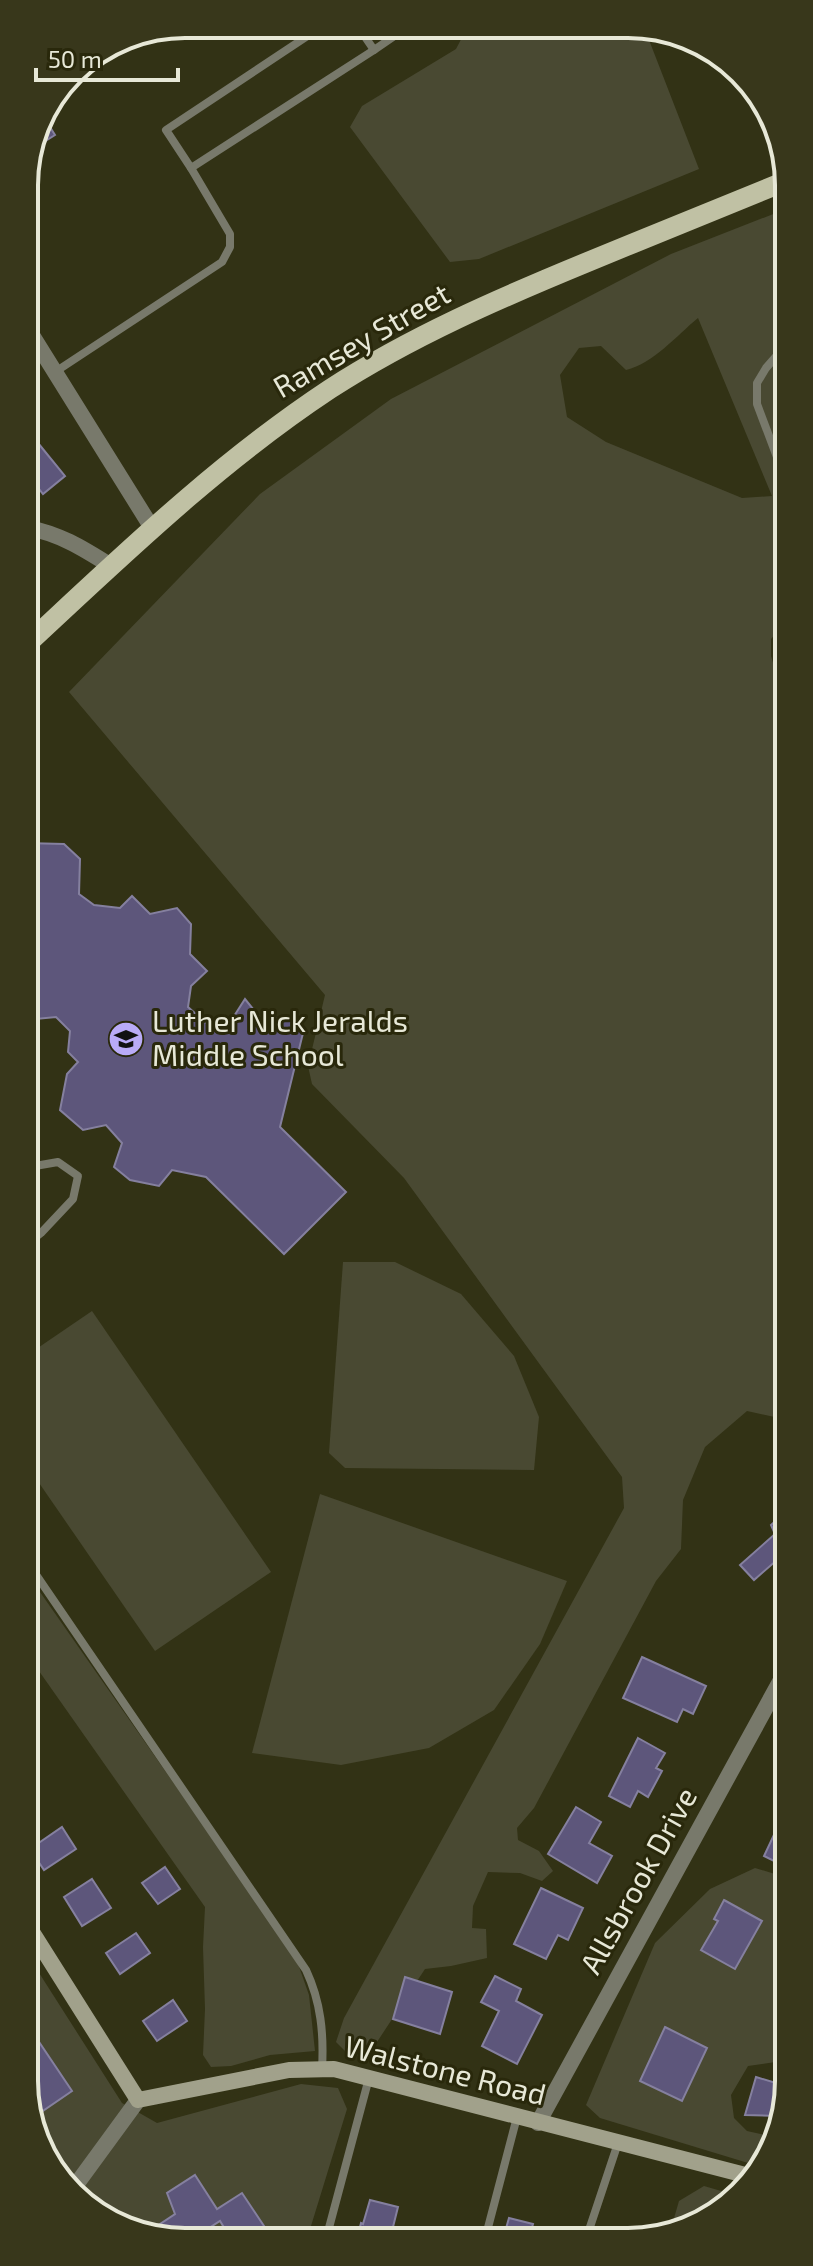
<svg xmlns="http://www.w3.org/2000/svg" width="813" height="2266" font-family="'Exo 2',sans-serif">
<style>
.green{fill:#494932;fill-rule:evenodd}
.building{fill:#5d567b;stroke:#85809f;stroke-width:2}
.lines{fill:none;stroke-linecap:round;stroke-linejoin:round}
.lane{stroke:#78796b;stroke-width:8}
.street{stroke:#78796b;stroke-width:16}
.secondary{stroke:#a1a18b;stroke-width:16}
.primary{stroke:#c0c1a4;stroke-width:20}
.labels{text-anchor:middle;stroke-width:6;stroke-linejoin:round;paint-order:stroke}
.street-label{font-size:30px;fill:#e7e8d7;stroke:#29280b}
.poi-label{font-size:30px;fill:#e7e8d7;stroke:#29280b;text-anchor:start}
.rim{fill:none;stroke:#e7e8d7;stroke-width:4}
</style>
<rect width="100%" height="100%" fill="#323215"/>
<g class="green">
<polygon points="468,26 644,27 699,169 479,259 450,262 350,127 362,106 456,49"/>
<path d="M786 209V622L771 639V656L781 690 786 722 787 801 780 807 779 828 787 832 788 1420 747 1411 705 1447 683 1500 681 1549 656 1581 534 1808 517 1828 518 1840 539 1851 553 1871 542 1881 520 1873 488 1872 473 1906 472 1928 486 1929 487 1958 451 1966 425 1969 377 2042 364 2057 347 2053 336 2042 344 2018 624 1508 622 1477 404 1178 312 1084 308 1066 325 995 69 692 260 494 391 399 671 254ZM698 318 772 496 742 498 606 442 567 417 560 375 579 348 601 346 626 370C654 363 676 336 698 318Z"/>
<polygon points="343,1262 395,1262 461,1294 514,1356 539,1417 534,1470 345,1468 329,1453"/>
<polygon points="92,1311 271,1572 155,1651 26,1464 26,1356"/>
<polygon points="320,1494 567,1581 540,1644 494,1710 429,1748 341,1765 252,1753"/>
<polygon points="26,1572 296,1958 309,1995 315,2051 270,2055 231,2066 211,2067 203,2055 205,2009 203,1947 205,1907 27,1654"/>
<polygon points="755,1868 788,1878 789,2060 748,2066 731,2095 734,2118 747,2131 770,2136 758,2166 600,2118 586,2105 655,1943 710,1889"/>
<polygon points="27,1954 122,2103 157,2123 301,2084 338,2088 347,2109 307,2239 153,2239 71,2194 27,2113"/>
<polygon points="704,2186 735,2195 670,2232 679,2201"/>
</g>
<g class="building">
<polygon points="41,113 55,135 31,150 40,114"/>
<polygon points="38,443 65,476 43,494 25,471 25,454"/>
<polygon points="25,843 64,844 80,859 79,894 94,905 120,908 132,896 150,914 177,908 191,924 190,954 207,971 191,986 188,1007 206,1023 229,1024 245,999 262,1020 289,1017 303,1033 280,1127 346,1192 284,1254 206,1177 172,1170 159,1186 130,1180 114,1167 122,1143 106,1125 83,1130 60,1110 67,1074 78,1062 68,1052 70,1031 56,1017 26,1020"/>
<polygon points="788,1510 788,1559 785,1553 754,1580 740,1565 775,1534 771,1525"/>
<polygon points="642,1657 706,1686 693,1714 683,1709 677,1722 623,1698"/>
<polygon points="638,1738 665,1753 656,1768 662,1771 648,1797 638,1791 630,1807 609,1796"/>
<polygon points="788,1805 788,1868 764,1856"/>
<polygon points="576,1807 601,1822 589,1843 612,1856 597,1883 548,1854"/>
<polygon points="62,1827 76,1849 44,1870 30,1849"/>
<polygon points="165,1867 180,1889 158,1904 142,1883"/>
<polygon points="92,1879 111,1908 82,1926 64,1897"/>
<polygon points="541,1888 583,1908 568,1940 558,1935 546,1959 514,1944"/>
<polygon points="724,1900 762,1921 735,1969 701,1950 718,1921 714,1919"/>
<polygon points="136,1933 150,1953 120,1974 106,1953"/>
<polygon points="495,1976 521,1989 516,2001 542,2015 517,2064 482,2046 499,2011 481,2002"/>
<polygon points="405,1977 452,1992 440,2034 393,2019"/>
<polygon points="173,2000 187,2021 157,2041 143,2021"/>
<polygon points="27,2024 72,2091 31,2119 27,2113"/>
<polygon points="665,2027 707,2048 682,2101 640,2081"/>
<polygon points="756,2077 789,2087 778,2116 745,2115"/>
<polygon points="195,2175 217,2209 242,2193 268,2232 258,2239 231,2239 220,2221 192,2239 153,2239 145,2234 175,2214 167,2193"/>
<polygon points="370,2200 398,2207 392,2231 402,2233 401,2239 357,2239 361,2223 363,2224"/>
<polygon points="509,2218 533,2224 529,2239 503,2239"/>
</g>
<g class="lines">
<g class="lane">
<polyline points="324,25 166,130 191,168 374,50 409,26"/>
<polyline points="357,25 374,50"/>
<polyline points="786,348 780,352 766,368 757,383 757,404 786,481"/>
<polyline points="55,372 222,262 230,247 230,234 191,168"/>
<polyline points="26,1173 35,1166 58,1162 78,1176 73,1199 41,1233 26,1245"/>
<path d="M26 1560 306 1970C321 2002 324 2034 322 2069"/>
<polyline points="326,2239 369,2078"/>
<polyline points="485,2239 517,2117"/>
<polyline points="586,2239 618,2143"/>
</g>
<g class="street">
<polyline points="25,324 152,528"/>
<path d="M25 527C60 534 81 547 111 566"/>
<polyline points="538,2123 788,1667"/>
<polyline points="70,2193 138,2100"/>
</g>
<polyline class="secondary" points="27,1924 138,2100 289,2070 334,2069 753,2177"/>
<path class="primary" d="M25 646C123 555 218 463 330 389 412 336 500 298 590 261 655 234 720 208 786 181"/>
</g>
<defs>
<symbol id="school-disc" viewBox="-11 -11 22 22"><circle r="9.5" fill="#b9abf7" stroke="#29280b"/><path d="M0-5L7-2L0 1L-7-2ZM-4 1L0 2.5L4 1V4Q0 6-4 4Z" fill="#111"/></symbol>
</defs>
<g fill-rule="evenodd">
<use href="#school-disc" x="106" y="1019" width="40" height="40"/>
</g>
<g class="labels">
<g class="street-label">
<text transform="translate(362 341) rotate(-30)" y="10">Ramsey Street</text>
<text transform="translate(639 1881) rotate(-61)" y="10">Allsbrook Drive</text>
<text transform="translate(445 2071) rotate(14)" y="10">Walstone Road</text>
</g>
<g class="poi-label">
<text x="152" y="1032">Luther Nick Jeralds<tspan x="152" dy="34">Middle School</tspan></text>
</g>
</g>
<path d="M0 0H813V2266H0ZM185 38H628A147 147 0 0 1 775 185V2081A147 147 0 0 1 628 2228H185A147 147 0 0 1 38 2081V185A147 147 0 0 1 185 38Z" fill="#38371b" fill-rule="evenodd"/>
<path class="rim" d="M185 38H628A147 147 0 0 1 775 185V2081A147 147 0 0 1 628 2228H185A147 147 0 0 1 38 2081V185A147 147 0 0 1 185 38Z"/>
<path d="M36 68v12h142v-12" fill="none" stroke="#e7e8d7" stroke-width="4"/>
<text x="48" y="68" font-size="24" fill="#e7e8d7" stroke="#29280b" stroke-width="6" paint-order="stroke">50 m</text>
</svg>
